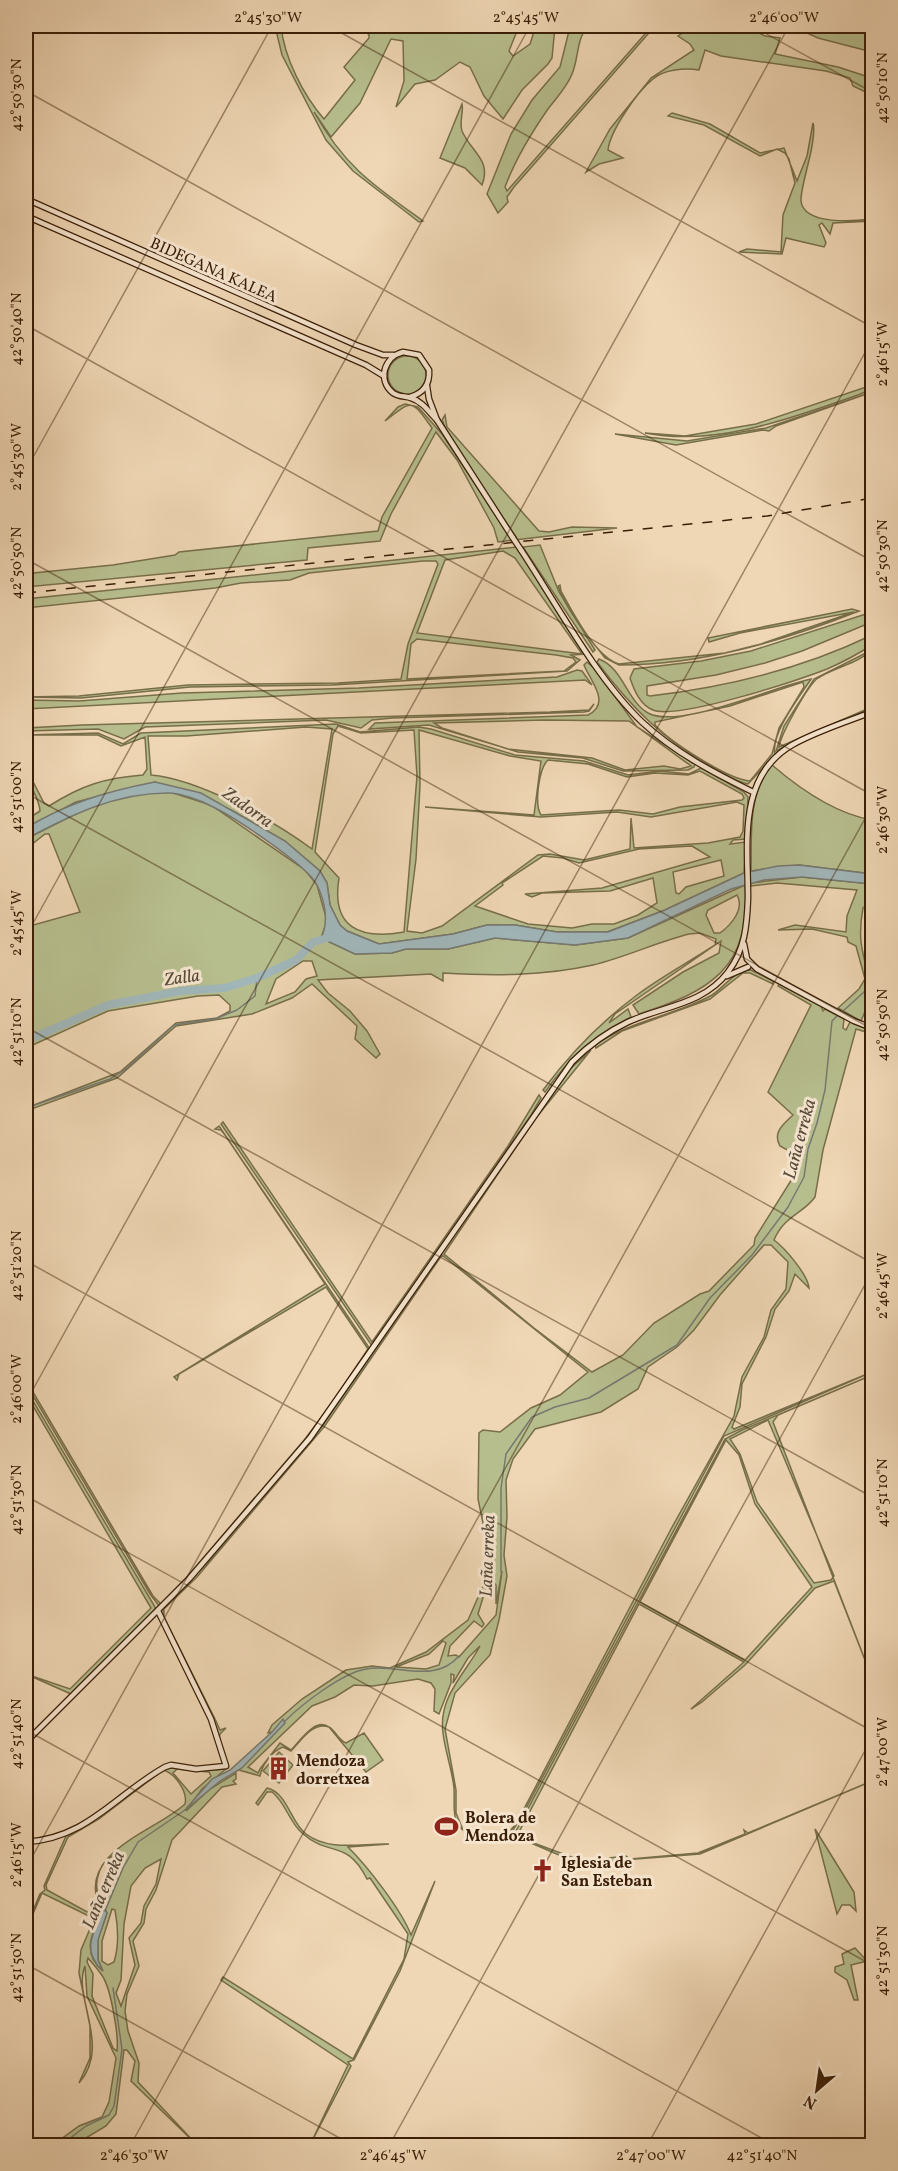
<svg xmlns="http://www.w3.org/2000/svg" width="898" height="2171" font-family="Vollkorn,serif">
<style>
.green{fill:#b7be8e;stroke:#786e4a;stroke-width:1.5;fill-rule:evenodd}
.water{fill:#a0b6b9;stroke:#777971;stroke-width:1.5}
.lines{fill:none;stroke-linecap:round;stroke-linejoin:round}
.stream{stroke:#777971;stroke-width:1.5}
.river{stroke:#a0b6b9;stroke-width:8}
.secondary-casing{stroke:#3a1e06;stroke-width:7}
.secondary{stroke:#f5e4ce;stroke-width:4.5}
.rail{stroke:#3a1e06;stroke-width:1.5;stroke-dasharray:10 10;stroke-linecap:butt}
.secondary-bridge-casing{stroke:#3a1e06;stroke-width:7;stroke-linecap:butt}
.secondary-bridge{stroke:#f5e4ce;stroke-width:4.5}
.ticks{fill:none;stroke:#3a1e06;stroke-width:1.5;stroke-opacity:0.45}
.labels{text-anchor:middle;stroke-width:6;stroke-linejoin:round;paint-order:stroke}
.street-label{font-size:16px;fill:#3a1e06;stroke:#f5e4ce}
.poi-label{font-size:16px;font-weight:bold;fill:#3a1e06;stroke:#f5e4ce;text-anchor:start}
.water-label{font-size:18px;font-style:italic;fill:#594c3c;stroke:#f5e4ce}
.neatline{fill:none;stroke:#3a1e06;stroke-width:2}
.ticks-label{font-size:15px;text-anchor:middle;fill:#3a1e06}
</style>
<rect width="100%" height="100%" fill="#efd6b4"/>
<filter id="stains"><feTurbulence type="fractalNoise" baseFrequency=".00333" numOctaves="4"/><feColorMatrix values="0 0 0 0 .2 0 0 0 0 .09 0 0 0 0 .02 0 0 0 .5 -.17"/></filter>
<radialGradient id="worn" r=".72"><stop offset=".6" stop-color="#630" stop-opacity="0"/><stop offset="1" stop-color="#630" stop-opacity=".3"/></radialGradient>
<g class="green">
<path d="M275 26H281C284 57 303 95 324 119L355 80 344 67 369 38V35L361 26H519L509 51 513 56 530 44 533 35 529 26H588C576 39 579 58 572 74 567 87 557 97 548 109 532 132 515 160 505 187L507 191 652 26H655L514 187 507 197 508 202 498 213 487 194 511 134 532 100 560 67 570 27H555L552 58 548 64 522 90 503 119 484 96 470 67 460 62 435 80 415 84 396 107 404 81 403 41 391 39 360 103 331 137 314 112C345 167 373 185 423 221L419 222 353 171 326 140 282 55Z"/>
<path d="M693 26H744L765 36 780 38 775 54 838 67 872 78V95L853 86 850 78 826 71 721 56 705 50 699 70C685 68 664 69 653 79 637 92 610 131 608 150L623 158 599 164 586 172 610 129 651 78 694 50 690 44 678 36Z"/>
<polygon points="792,26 858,26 863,30 872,26 872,52 818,38"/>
<path d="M462 104C464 110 459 122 462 131 471 152 492 160 482 185L465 168 440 158Z"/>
<path d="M672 113 710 124 760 153 784 148 797 181 807 156 813 123C815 130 813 139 812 146 810 160 800 191 801 201 804 226 856 221 872 219V221L833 223 830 234 822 223 819 225 826 243 824 247 786 238 782 254 739 252 747 249 781 252 783 215 795 183 789 159 785 153 777 149 760 156 704 125 668 116Z"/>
<circle cx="407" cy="375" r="19"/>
<path d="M872 385V389L858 395C791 418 717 447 645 433L685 436 756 424Z"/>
<polygon points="872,392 776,426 769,431 763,430 676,445 615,434 687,441 766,428"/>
<path d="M405 404 418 407 442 434 511 539 516 537 449 436 442 420 445 415 447 427 539 531 549 532 572 527 617 528 498 542 494 528 457 460 436 432 391 514 380 541 308 548 307 560 26 587V575L33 573 113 565 175 555 179 552 378 531 382 517 432 428C411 398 412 400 385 421L398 407Z"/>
<polygon points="540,545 559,592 595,650 593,652 523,547"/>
<path d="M518 547 586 654 571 655 580 660 567 671 332 685 190 687 81 698 26 697 79 696 188 685 338 683 401 679 408 644 438 564 436 561H423L309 573 290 580 241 583 215 588 26 608V599ZM503 551 515 558 582 654 417 633 445 560ZM417 639 556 655 573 658 576 662 564 671 407 679 411 644Z"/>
<path d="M560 585 561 591C572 611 596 658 619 664L725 653 761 644 854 612 740 633 709 642 708 638 852 609 859 611C783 641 702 665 619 665L605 658C587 635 568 613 558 586Z"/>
<path d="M872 612V622L802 651 765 663 716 675 647 686V695L650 696C727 687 802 669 872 635V645C858 654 843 662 827 669 800 680 677 720 653 710 640 705 634 690 630 678L634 669 701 661 751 651Z"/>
<path d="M872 650C857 664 835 667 818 678 808 685 781 734 779 747L872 707V709L810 734 776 751 784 726 814 679Z"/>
<path d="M599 659C623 668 627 701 648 713 679 730 775 686 811 679 800 696 770 734 775 755L748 784C736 782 725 774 714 768 665 742 630 706 597 662ZM803 682 804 687 779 728 772 754 750 781C729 780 669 741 655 725V722L730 706Z"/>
<path d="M587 662 595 669 637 727 695 764 694 767 688 770 623 771 583 758 518 752 429 725 369 729 375 723 588 715C612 703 590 681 584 665ZM544 720 629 721 691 766 680 769 664 766 625 770 592 758 508 749 442 728 434 723Z"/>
<polygon points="577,670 582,671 592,685 585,680 26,709 26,700 79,701 182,693 359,688 557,677"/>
<polygon points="594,704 589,711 584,712 392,718 372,720 361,728 326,720 145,727 124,739 98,729 26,731 26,728 82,725 550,712 589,710"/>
<path d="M336 724 360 732 419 727 431 729 515 755 584 761 628 775 660 771 689 774 701 768 744 792 748 797 746 839 733 840 730 844 746 842 744 873 665 910 607 932H557L515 925H487L453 934 379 944 347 931 340 925 330 905 327 883 320 871 285 841 231 810 155 782 76 802 26 828V820L40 811C39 795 26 784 26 768L44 803 49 806C82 785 105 778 143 775L147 769 145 737 121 746 98 735H26L98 733 123 744 141 733ZM338 726 361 733 414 730 417 776 404 932C359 940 331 927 339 878L315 852 333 734ZM306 727 332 729 312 849C273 820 198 779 151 775L148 736H186ZM419 730 510 756 541 761 534 815 425 807 541 817 617 812 651 817 737 802 744 805 743 831 740 837 708 843 634 848 631 818 630 849 584 860 550 854 538 855 442 926 422 933 407 931 416 859 420 785ZM548 760 588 764 627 777 655 773 688 775 700 771 742 794 744 798 742 800 680 807 653 814 619 810 541 815C534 804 539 768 548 760ZM692 846 710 857 602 888 525 894 532 897 542 893 610 891 653 878 657 903 638 915 614 924H592L572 928 528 924 475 906 503 885 502 883 543 856 563 858 579 863 639 849ZM721 860 724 876 686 887 679 894 676 893 673 872Z"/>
<path d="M772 765C800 789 836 814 872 820V874L799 865 751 871C752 833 747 796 772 765Z"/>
<path d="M170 792 211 805 305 870 317 885 327 921 321 938 355 954 392 953 406 949H448L495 938 575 945 628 938 745 885C751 969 710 991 639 1014L633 1005 683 972 719 953 721 941 615 1014 609 1023 628 1009 631 1017C593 1037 570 1057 545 1092L543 1090C569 1055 602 1021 637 995 661 977 689 962 715 945L716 939 700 933 689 934C657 942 626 957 593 965 543 976 494 976 443 973V981L431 974 318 980 328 993 350 1011 367 1031 380 1054 376 1058 355 1039 357 1026 312 984 292 998 252 1014 176 1026 117 1078 26 1111V1108L120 1072 176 1023 217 1018 230 1011V1005L219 995 198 996 108 1011 26 1048V927L80 912 49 834H45L26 849V839L89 807 138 793ZM737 895C745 909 731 925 720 933H714L706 915 708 910ZM303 961H312L317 976 306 979 295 992 266 1004 276 979Z"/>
<path d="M802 877 872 884V901L863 908C858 935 861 948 868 974L872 966V995L861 1021 838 1008 859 989 865 979 856 946 848 942 847 937 812 929 778 930 795 925 846 932 847 916 857 890 777 883 751 886 750 883Z"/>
<path d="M751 970 773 981V984L750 973H743L710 999 622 1031 596 1048 595 1045C631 1020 675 1016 712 995 725 987 734 970 751 970Z"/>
<path d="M779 984 821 1006 823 1011 825 1009 844 1019 843 1028 846 1030 850 1022 872 1031V1034L856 1029 823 1150 815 1197C804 1213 784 1216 774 1240 785 1248 808 1275 809 1288L795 1274 789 1291 775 1309 766 1337 742 1384 740 1407 732 1427 734 1429 872 1372 724 1436 523 1814 512 1832 498 1841 497 1837 509 1832 516 1824 671 1529 734 1416 742 1377 764 1337 771 1310 786 1289 788 1262 771 1245H764L720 1295 694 1330 677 1347 648 1367 638 1389 601 1412 535 1429 513 1459 506 1480 507 1517 504 1555 507 1576 499 1620 490 1655 455 1693 445 1729 456 1790V1813L463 1830C451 1822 455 1802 454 1788 452 1769 445 1751 443 1733 438 1697 465 1674 480 1646L468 1658 453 1683 454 1675 451 1674V1683L439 1714 434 1711 435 1689 431 1683 418 1679 373 1686 354 1685 335 1697 312 1706 248 1767 258 1773 260 1769 280 1743 291 1750C300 1741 315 1717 329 1727 336 1731 338 1740 346 1743L364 1733 383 1760 366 1772 329 1727C313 1721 301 1741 291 1751L283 1747C272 1751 262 1765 260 1776L239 1770 272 1732 268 1733 272 1725 302 1699 346 1670 372 1666 390 1668 426 1652 468 1620 483 1586 487 1558 484 1528 478 1499 479 1433 483 1430 500 1432 531 1408 560 1395 588 1372 442 1255 324 1427 197 1577 164 1609V1617L215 1719 220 1730 226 1728 220 1734 219 1739 211 1715 164 1618 163 1609 206 1564 323 1425 537 1114 569 1070 591 1050 535 1119 444 1254 534 1328 592 1372 623 1355 654 1323 700 1294 709 1291 754 1245 755 1238 797 1171 793 1153 780 1146C772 1132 784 1124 793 1115L768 1092 811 1005 778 986ZM502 1571 496 1615 459 1657 456 1655 448 1656 450 1646 474 1621 482 1627 484 1624 478 1614 489 1578 496 1585V1604ZM443 1641 446 1643 439 1665 426 1669 396 1667 429 1654Z"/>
<polygon points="539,1095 541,1098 531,1115 372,1346 221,1124 223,1122 372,1342 508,1146"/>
<path d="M219 1126 370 1349C307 1440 239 1529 159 1606L150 1594 26 1384V1380L153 1596 161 1604 186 1578 317 1425 368 1349 326 1287 179 1374 177 1380 174 1377 325 1284 225 1135 221 1130 215 1129Z"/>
<path d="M872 1375 778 1415 773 1422 872 1678 834 1581 815 1588 745 1665 702 1702 691 1709 744 1662 639 1604 518 1834 523 1839 582 1861 626 1856 630 1859 698 1853 745 1834 744 1830 748 1833 872 1781 700 1854 585 1863 566 1858 519 1838 516 1831 725 1439 742 1430ZM768 1420 834 1576 831 1580 814 1583 757 1502 740 1454 730 1439ZM726 1440 739 1455 755 1504 812 1587 745 1660 640 1602Z"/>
<polygon points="26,1389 155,1607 155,1611 71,1694 26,1674 70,1689 151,1608 26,1394"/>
<polygon points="279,1752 293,1765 279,1783 263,1771"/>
<path d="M175 1767 195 1771 226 1769 202 1789 186 1811 210 1789 236 1773V1779L233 1781 236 1784 222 1787 172 1840 156 1890 146 1909 144 1923 133 1941 139 1966 127 1994 125 2011 128 2031 139 2063 138 2082 197 2145 131 2081 135 2061 127 2050H124L116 2114 106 2126 79 2142 83 2145H53L79 2126 102 2117 109 2102 116 2058 87 1996 85 1966C72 1997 112 2046 79 2083L90 2058V2026L79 1973 81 1950 92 1924 91 1917 42 1893 26 1930V1927L40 1894 45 1890 44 1886 66 1836 95 1821 160 1771ZM177 1769 209 1772 211 1776 191 1794 173 1773ZM163 1770C175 1773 188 1792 185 1804 156 1831 80 1851 98 1903L93 1912 89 1913 47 1890 46 1885 68 1837 99 1819ZM120 1854V1868L103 1900H100C92 1884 99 1857 120 1854ZM161 1859 156 1884 144 1906 141 1923 129 1938 135 1965 121 2006 116 1993 121 1980 124 1924 131 1886 145 1868ZM104 1908 107 1913 98 1939V1960L103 1971C80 1952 93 1931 104 1908ZM112 1909 115 1910C118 1926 119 1946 114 1962L108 1965 102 1961V1941ZM88 1958C93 1964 99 1970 103 1977 111 1990 119 2036 117 2051L113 2048 92 1996 93 1974 87 1962Z"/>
<path d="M267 1788C288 1793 290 1822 306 1834 330 1852 361 1843 389 1844L348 1847C367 1866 401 1909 411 1935L435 1881 400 1971 354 2060 348 2062 351 2066 310 2145 348 2065 221 1980 223 1977 353 2059 404 1959 408 1934 370 1878 367 1879C346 1838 330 1858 302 1833 289 1822 286 1803 272 1792H267L258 1805 256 1803Z"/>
<polygon points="815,1829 854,1892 856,1911 850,1905 842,1905 837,1914"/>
<polygon points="855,1948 867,1961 851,1965 858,2000 854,2000 847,1980 835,1972 835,1967 844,1964 842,1954"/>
</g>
<g class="water">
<path d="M155 782 201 793 285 841 320 871 327 883 330 905 340 925 347 931 379 944 453 934 487 925H515L557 932H608L665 910 744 873 778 866 799 865 872 874V884L802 877 764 880 731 889 628 938 575 945 495 938 448 949H406L392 953 355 954 321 938C329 922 325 901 317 885 308 866 233 816 211 806 200 800 180 793 168 793 115 793 71 815 26 839V828C67 803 108 791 155 782Z"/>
<polygon points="283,1719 285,1723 242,1768 220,1781 185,1810 212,1779 230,1770 272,1732"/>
<path d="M104 1908 107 1913 98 1940V1960L103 1971C80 1950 94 1932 104 1908Z"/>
</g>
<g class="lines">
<g class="stream">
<polyline points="842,1012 864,992 872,979"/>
<polyline points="26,1108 110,1079 127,1068 174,1025 215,1019 237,1010 255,996 257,978"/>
<polyline points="501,1572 501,1488 506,1454 532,1417 555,1407 589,1398 677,1345 710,1298 752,1255 788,1207 804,1177 808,1149 817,1123 825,1090 832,1021 838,1015"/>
<path d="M284 1722C302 1704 342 1673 366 1669 397 1663 434 1685 459 1656"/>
<polyline points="105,1911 123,1868 138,1842 185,1810"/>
<polyline points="60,2146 86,2126 109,2115 114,2106 122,2049 113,1988"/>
</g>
<polyline class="river" points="26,1041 108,1005 181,991 225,988 257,978 296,960 313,942 331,937"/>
<defs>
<g id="secondary">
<polyline points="26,199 356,345 383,355 394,355"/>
<polyline points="26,216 366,365 384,376"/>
<polyline points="427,386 429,399 437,420 513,538"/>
<path d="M410 397C424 393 430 384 429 370L419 355 403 352C384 357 377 380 393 393 399 397 405 396 411 398 422 401 429 412 437 420"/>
<path d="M521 550C556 603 596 678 642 722 674 752 714 773 753 792"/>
<polyline points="744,944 747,959 757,969 854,1021 872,1028"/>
<polyline points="727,976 748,967"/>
<path d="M26 1742 189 1579 310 1438 572 1062C589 1045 607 1032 628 1022 663 1006 703 1005 728 972 745 950 747 925 748 898 748 844 737 777 792 745 817 731 846 722 872 712"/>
<path d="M26 1842C88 1838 115 1795 165 1767L171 1765 196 1769 226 1766 211 1719 158 1611"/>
</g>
</defs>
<use href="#secondary" class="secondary-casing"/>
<use href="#secondary" class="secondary"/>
<polyline class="rail" points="26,593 767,516 872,498"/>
<defs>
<polyline id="secondary-bridge" points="513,538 521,550"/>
</defs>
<use href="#secondary-bridge" class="secondary-bridge-casing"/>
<use href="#secondary-bridge" class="secondary-bridge"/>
</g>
<path class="ticks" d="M329 26 872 327M752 26 872 92M26 91 872 561M26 325 872 795M26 470 272 26M26 559 872 1029M26 793 872 1263M26 936 530 26M26 1027 872 1497M26 1261 872 1731M26 1402 789 26M26 1496 872 1965M26 1730 776 2146M26 1868 872 340M26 1964 354 2146M130 2146 872 806M389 2146 872 1272M647 2146 872 1738"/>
<defs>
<symbol id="building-bare" viewBox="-9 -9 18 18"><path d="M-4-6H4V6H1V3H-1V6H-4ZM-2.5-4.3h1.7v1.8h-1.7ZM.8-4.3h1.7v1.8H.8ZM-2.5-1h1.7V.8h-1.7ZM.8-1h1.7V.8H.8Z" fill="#8f2418" stroke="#f5e4ce" stroke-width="2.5" paint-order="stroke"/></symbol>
<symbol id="stadium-bare" viewBox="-9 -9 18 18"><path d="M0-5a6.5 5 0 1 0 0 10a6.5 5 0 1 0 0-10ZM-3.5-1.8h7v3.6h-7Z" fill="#8f2418" stroke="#f5e4ce" stroke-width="2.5" paint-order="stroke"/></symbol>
<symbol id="church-bare" viewBox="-9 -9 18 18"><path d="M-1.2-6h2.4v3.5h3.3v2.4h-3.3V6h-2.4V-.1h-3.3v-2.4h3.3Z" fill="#8f2418" stroke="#f5e4ce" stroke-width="2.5" paint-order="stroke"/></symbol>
</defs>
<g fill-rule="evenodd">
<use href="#building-bare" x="262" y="1752" width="33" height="33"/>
<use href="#stadium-bare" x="430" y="1810" width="33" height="33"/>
<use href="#church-bare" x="526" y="1854" width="33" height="33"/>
</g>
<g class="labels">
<g class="street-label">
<text transform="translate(214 269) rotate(24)" y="6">BIDEGANA KALEA</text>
</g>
<g class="poi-label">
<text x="296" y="1766">Mendoza<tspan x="296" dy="18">dorretxea</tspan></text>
<text x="465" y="1823">Bolera de<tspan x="465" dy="18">Mendoza</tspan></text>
<text x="561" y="1868">Iglesia de<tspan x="561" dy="18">San Esteban</tspan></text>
</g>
<g class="water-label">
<text transform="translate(248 807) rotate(35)" y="6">Zadorra</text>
<text transform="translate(182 977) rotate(-8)" y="6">Zalla</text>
<text transform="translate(799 1139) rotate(-75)" y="6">Laña erreka</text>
<text transform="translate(487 1556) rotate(-88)" y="6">Laña erreka</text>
<text transform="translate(103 1890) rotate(-67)" y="6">Laña erreka</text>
</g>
</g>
<rect width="898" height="2171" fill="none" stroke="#efd6b4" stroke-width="66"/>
<g transform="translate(817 2090) rotate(209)" stroke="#f5e4ce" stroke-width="4.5" paint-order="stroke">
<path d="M0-4.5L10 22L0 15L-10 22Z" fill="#3a1e06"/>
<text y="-9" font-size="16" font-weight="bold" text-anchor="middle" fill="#3a1e06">N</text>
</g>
<rect x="33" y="33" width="832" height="2105" class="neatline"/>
<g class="ticks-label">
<text x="268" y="22">2°45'30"W</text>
<text x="526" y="22">2°45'45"W</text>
<text x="784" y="22">2°46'00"W</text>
<text transform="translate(882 88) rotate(-90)" y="5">42°50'10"N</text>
<text transform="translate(16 95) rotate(-90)" y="5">42°50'30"N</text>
<text transform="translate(16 329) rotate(-90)" y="5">42°50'40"N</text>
<text transform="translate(882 354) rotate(-90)" y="5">2°46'15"W</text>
<text transform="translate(16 457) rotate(-90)" y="5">2°45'30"W</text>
<text transform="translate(882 556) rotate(-90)" y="5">42°50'30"N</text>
<text transform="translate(16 563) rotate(-90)" y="5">42°50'50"N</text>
<text transform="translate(16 797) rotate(-90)" y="5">42°51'00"N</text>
<text transform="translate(882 820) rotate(-90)" y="5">2°46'30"W</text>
<text transform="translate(16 923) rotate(-90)" y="5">2°45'45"W</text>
<text transform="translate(882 1025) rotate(-90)" y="5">42°50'50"N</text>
<text transform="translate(16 1032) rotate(-90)" y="5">42°51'10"N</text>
<text transform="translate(16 1266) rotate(-90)" y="5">42°51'20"N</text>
<text transform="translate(882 1286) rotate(-90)" y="5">2°46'45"W</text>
<text transform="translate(16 1389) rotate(-90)" y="5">2°46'00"W</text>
<text transform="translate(882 1493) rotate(-90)" y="5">42°51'10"N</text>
<text transform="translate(16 1500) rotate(-90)" y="5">42°51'30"N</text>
<text transform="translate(16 1734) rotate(-90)" y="5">42°51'40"N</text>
<text transform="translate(882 1752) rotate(-90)" y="5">2°47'00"W</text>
<text transform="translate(16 1855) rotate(-90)" y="5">2°46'15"W</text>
<text transform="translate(882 1961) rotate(-90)" y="5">42°51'30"N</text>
<text transform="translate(16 1968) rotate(-90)" y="5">42°51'50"N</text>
<text x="134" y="2160">2°46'30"W</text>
<text x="393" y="2160">2°46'45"W</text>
<text x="651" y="2160">2°47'00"W</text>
<text x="762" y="2160">42°51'40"N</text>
</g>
<rect width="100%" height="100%" filter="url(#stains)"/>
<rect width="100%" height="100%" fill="url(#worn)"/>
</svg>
